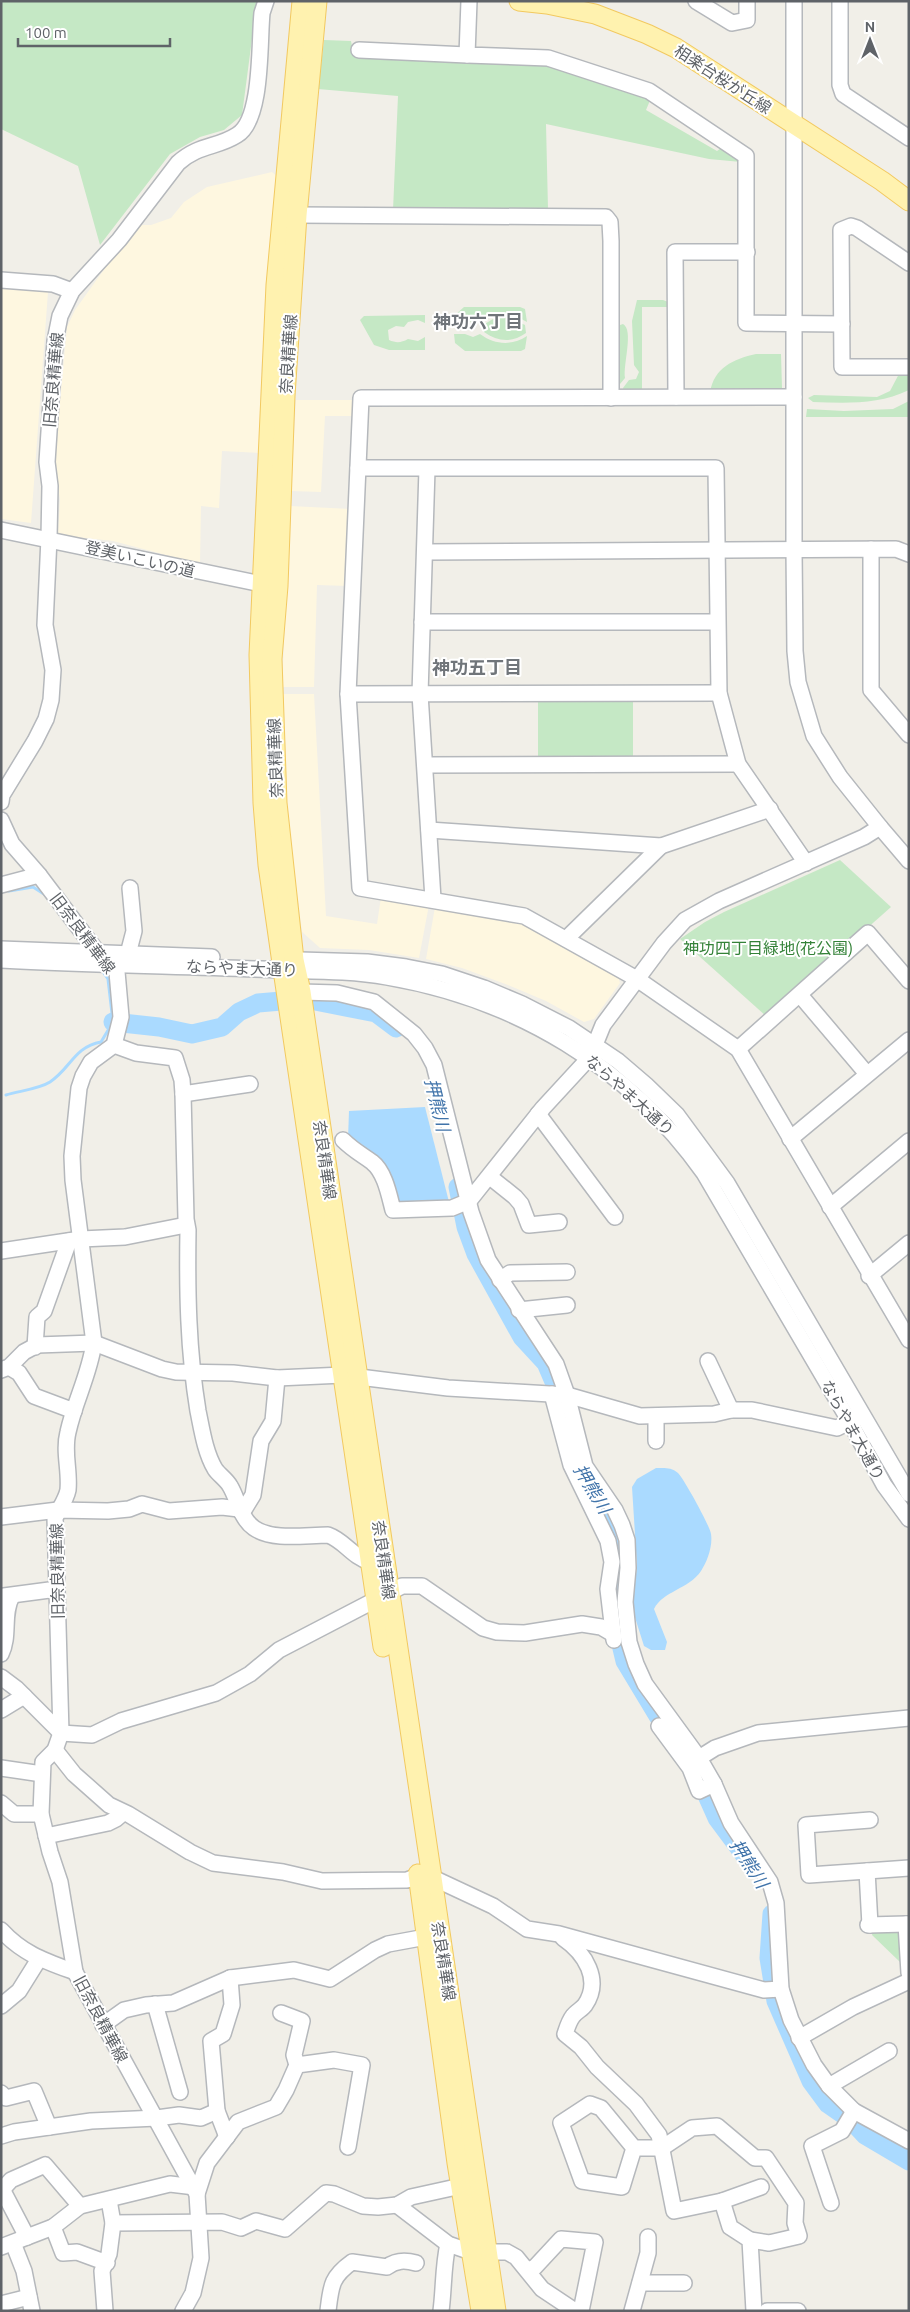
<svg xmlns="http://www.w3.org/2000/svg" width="910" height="2312" font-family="Ubuntu,'Noto Sans JP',sans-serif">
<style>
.commercial{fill:#fef7e0}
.green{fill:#c5e8c5}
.water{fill:#aadaff}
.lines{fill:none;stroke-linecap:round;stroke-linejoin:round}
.stream{stroke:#aadaff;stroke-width:3}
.river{stroke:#aadaff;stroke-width:19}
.minor-casing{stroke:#b5b8bc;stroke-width:18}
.major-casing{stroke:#f2c960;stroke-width:21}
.minor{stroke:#fff;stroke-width:15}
.major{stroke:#fff2af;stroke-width:19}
.labels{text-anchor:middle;stroke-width:4;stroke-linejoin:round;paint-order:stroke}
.street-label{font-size:16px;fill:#5f6368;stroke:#fff}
.park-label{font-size:16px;fill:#348238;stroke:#fff}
.neighbourhood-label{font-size:18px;font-weight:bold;fill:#70757a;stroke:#fff}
.water-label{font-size:18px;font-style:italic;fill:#4174aa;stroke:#fff}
</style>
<rect width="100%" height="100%" fill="#f1efe8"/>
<g class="commercial">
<polygon points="272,172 279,178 261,370 260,453 222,451 219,508 201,506 200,564 113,541 58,535 60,499 54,464 67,327 75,310 136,225 151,225 171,218 184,202 207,187"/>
<polygon points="1,288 48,292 31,523 1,519"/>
<polygon points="296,400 356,400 355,416 325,416 321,492 291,491"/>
<polygon points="290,506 351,509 348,586 317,585 314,687 282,687"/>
<polygon points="282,694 314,694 326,916 377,924 381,897 429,905 419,958 369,950 320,948 302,932 288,824"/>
<polygon points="435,907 521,922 618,976 620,983 594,1019 584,1022 546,1001 508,985 462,968 426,959"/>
</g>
<g class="green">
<polygon points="1,1 257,1 242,115 224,130 200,137 170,154 100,245 78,166 1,129"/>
<polygon points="324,40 351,41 354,56 546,63 651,98 646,110 717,151 724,146 741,162 709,159 546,124 548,209 393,210 398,96 318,89"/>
<polygon points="637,300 663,300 671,303 671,307 642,307 642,393 625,393 623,388 629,380 636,379 639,372 634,365 632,321"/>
<path d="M464 307H520L525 309 527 322C511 312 494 312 480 324L472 321 464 324H453L455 315Z"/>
<path d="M425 315V323L418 320 408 322 404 327 396 326 388 330 389 340C396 343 401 343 408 339L418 341 425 337V350H389L374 345 360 320 364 316Z"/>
<path d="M507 317 525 325 526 333C512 343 498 342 484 332L483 325 493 319Z"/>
<path d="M623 324C634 330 623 364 625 378L620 384 614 382V327Z"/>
<path d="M454 334H465L473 337 480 334C495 345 512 346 527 336L525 349 521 351H465L455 343Z"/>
<path d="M756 354H781L782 388 777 392H710C714 368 733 359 756 354Z"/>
<path d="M900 372H909V390C878 405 846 403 813 402L808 398 814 395 877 397 890 391Z"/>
<polygon points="909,401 909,417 806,417 807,409 844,411 893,409"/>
<rect x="538" y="697" width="95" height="59"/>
<polygon points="840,860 891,907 767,1017 680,939 705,922 724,912"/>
<polygon points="895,1928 901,1935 904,1962 900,1962 872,1935 873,1932"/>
</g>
<g class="water">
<polygon points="425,1107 449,1202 398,1205 348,1139 349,1111"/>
<path d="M656 1468C665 1468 671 1467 678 1473 684 1479 710 1526 711 1534 713 1546 707 1562 701 1571 689 1589 663 1591 654 1609L667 1642 665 1650H651L644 1646 632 1608 637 1566 632 1487 637 1479Z"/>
</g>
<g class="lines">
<g class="stream">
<polyline points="9,891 33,887 47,896"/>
<path d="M6 1095C19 1091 39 1089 50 1082 71 1068 74 1047 101 1042L113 1022 108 979 101 969"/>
</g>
<g class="river">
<polyline points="113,1022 159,1027 192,1034 222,1027 239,1012 258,1003 305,999 376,1013 396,1028"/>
<polyline points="458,1187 466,1227 476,1254 522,1337 546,1363 561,1398 563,1410"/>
<polyline points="582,1477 617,1530 620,1562 615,1593 615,1619 625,1661 672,1739"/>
<polyline points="697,1773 717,1818 746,1857"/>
<polyline points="772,1914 769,1958 776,2001 811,2081 828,2104 851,2120 865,2135 909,2161"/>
</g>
<defs>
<g id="minor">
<polyline points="469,1 467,55 548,58 649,91 746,156 746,323 842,324"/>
<polyline points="696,1 732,23 747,20 747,1"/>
<polyline points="840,1 840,85 843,94 909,138"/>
<polyline points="359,50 467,55"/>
<polyline points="297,215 606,217 610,222 611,241 611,398"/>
<polyline points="909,263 857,228 851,226 841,230 842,367 909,367"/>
<polyline points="1,280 53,284 72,291"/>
<polyline points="676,397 675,252 747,252"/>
<polyline points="794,397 361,398 348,694 360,888 524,916 637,979 738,1049 909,1340"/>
<polyline points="358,468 716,468 719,693 738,764 806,863"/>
<polyline points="427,469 420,694 433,899"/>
<polyline points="1,530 271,586"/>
<polyline points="871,549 871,690 909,735"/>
<polyline points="425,552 896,549 909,554"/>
<polyline points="422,622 717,622"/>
<polyline points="348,694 719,693"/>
<polyline points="425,765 738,764"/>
<path d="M1 802 2 795 35 741 46 719 51 700 53 670 45 625 49 538 50 486 47 462 55 341 60 316 72 291 119 240 178 163C199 144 217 148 237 135 263 120 259 41 262 13L266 1"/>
<path d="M1 820 12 844 39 875 98 953 117 972 121 1017 114 1045 91 1062 83 1076 79 1088 72 1156 73 1180 94 1343C89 1376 75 1400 68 1432 63 1452 70 1470 68 1490 66 1500 59 1509 55 1518L61 1733 55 1750 43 1762 41 1814 50 1852 60 1882 75 1972 197 2194 201 2258 193 2293 183 2311"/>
<polyline points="880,827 909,861"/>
<polyline points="429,830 661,846"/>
<polyline points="1,885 39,875"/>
<polyline points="566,939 661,846 770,809"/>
<polyline points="1,949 212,957"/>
<polyline points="128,954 134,931 130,888"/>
<path d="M1 960C95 965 189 966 283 970 318 971 353 971 387 977 516 999 628 1066 704 1173L850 1422 884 1485 909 1519"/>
<polyline points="300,960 367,962 406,967 442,974 484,988 522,1004 569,1028 618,1061 646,1085 677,1115 727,1183 909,1494"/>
<polyline points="301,992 337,993 374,1002 414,1034 425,1048 434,1065 471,1212 488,1260 556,1364 567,1395 585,1466 615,1510 622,1525 627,1540 628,1568 625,1602 629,1642 636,1664 645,1684 699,1758 714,1784 731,1823 770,1882 776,1903 781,1989 791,2020 814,2065 829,2086 854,2111 909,2141"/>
<polyline points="800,995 867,1074"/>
<polyline points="114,1045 136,1053 175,1058 182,1080 183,1094 250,1084"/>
<polyline points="738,1049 868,933 909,981"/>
<path d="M183 1094 186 1219 188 1230C187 1291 188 1350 198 1411 202 1430 205 1452 215 1469 219 1475 226 1479 230 1486 238 1499 240 1518 254 1528 273 1541 305 1535 328 1535 345 1541 351 1556 370 1562"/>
<polyline points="538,1114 615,1217"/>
<polyline points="790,1139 909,1040"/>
<path d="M343 1140C353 1150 361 1154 372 1162 385 1172 389 1195 393 1210L452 1208 469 1201 543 1108 590 1057 603 1025 664 943 685 920 719 901 864 837 880 827 840 777 814 736 798 682 795 651 794 550V1"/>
<polyline points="490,1177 515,1197 521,1204 529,1225 559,1222"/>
<polyline points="830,1207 909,1141"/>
<polyline points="1,1251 81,1239 125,1237 186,1225"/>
<polyline points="869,1276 909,1243"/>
<polyline points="500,1280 510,1273 567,1272"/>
<polyline points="519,1310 567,1305"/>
<polyline points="35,1347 37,1317 44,1311 69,1241"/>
<polyline points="708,1361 731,1410"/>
<polyline points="9,1367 19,1373 34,1396 74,1411"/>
<polyline points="1,1370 9,1367 24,1352 37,1345 94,1343 162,1369 176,1372 233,1373 277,1378 343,1375 448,1388 567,1395 640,1416 714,1414 731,1410 752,1410 837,1428 859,1417"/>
<polyline points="552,1394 571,1465 608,1541 612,1562 608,1589 614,1640"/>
<polyline points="656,1416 656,1441"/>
<polyline points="242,1513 253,1495 261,1441 273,1421 277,1378"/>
<polyline points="1,1517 58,1510 108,1511 129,1509 142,1504 169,1511 222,1507 239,1509"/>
<polyline points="4,1596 57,1589"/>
<path d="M1 1654C10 1636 2 1614 12 1596"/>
<polyline points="1,1677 17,1689 61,1733 92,1735 121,1721 216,1693 250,1674 279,1650 402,1586 422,1586 483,1628 497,1632 525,1633 582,1624 601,1627 613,1634"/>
<polyline points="1,1710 24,1696"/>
<polyline points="659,1726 690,1768 699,1791 714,1784"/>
<polyline points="55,1750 74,1774 109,1805 128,1814 190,1852 213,1863 283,1872 322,1881 407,1880 418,1876 431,1877 493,1906 527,1929 559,1934 764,1990 781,1989"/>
<polyline points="699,1758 715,1748 758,1733 909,1718"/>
<polyline points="1,1768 42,1774"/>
<polyline points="1,1803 14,1814 41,1814"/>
<polyline points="46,1836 108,1823 116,1819 123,1813"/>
<polyline points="867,1871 809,1875 806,1825 870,1820"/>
<polyline points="909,1924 906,1924 909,1973"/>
<polyline points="868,1925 906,1924"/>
<polyline points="870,1925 867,1871 909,1868"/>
<path d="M1 1930C23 1954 45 1961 75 1972"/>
<path d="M563 1938C585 1953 602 1980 585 2005 582 2009 576 2012 573 2016 569 2021 567 2028 565 2034L581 2047 597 2067 636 2104 659 2135 674 2211 722 2201 730 2227 750 2240 754 2311"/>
<polyline points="155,2004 180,2092"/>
<polyline points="1,2006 19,1991 39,1959"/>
<polyline points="281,2013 302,2021 294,2055 297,2065"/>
<polyline points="103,2025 124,2010 146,2005 173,2003 230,1978 294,1970 330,1979 375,1950 388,1944 426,1937"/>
<polyline points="799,2038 853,2007 909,1981"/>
<polyline points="829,2086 889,2051"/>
<polyline points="1,2093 6,2098 34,2091 49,2127"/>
<polyline points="1,2136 14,2132 91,2121 157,2118 179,2115 201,2118 217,2111"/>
<polyline points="227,2137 217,2111 211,2041 223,2034 232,2005 230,1978"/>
<polyline points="634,2148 622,2187 582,2181 561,2123 590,2104 601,2108 634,2148 662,2148 692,2128 717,2126 755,2158 766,2158 796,2203 795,2223 799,2236 769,2243 750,2240"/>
<polyline points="1,2191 11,2180 45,2165 80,2206"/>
<polyline points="3,2191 27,2237"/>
<polyline points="197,2194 207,2163 238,2122 276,2107 286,2090 297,2065 334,2060 362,2065 348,2147"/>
<polyline points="722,2201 761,2187"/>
<polyline points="831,2203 812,2146 842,2131 854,2111"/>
<polyline points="397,2205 448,2244 471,2252 507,2252 516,2257 542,2289 575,2311"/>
<polyline points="113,2223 222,2222 241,2228 256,2221 285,2229 326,2193 334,2194 363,2206 378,2207 397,2205 411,2197 461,2186"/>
<polyline points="53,2227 63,2253 77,2252 107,2263"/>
<polyline points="13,2243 24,2271 32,2311"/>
<polyline points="1,2247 53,2227 80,2206 170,2184 195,2187"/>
<polyline points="529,2270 535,2267 561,2239 595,2242 581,2311"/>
<polyline points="640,2283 684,2283"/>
<polyline points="1,2304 29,2297"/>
<polyline points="105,2311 102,2271 109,2254 113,2223 109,2200"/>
<path d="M328 2311C331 2286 331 2277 352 2262L387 2267C396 2260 405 2260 416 2263"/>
<path d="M441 2311C444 2288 443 2266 448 2244"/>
<polyline points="632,2311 648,2253 648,2237"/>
<polyline points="767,2311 798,2311"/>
</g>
<g id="major">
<polyline points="302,1 276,285 259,655 263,803 268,865 283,970 383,1647"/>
<polyline points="317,1 297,215 285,396 278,586 272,659 277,803 294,960 301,992 496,2311"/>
<polyline points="519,1 547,4 595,14 647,34 676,48 882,181 909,201"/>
<polyline points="418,1874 457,2163 481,2311"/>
</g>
</defs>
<use href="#minor" class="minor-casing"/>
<use href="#major" class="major-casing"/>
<use href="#minor" class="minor"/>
<use href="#major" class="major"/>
</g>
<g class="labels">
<g class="street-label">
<text transform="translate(723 79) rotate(33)" y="6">相楽台桜が丘線</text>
<text transform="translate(288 354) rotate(-86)" y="6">奈良精華線</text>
<text transform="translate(53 380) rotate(-85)" y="6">旧奈良精華線</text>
<text transform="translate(140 559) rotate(13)" y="6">登美いこいの道</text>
<text transform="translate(275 758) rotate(-92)" y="6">奈良精華線</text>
<text transform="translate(83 933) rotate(53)" y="6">旧奈良精華線</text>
<text transform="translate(242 968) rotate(2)" y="6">ならやま大通り</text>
<text transform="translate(630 1095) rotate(42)" y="6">ならやま大通り</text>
<text transform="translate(325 1160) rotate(82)" y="6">奈良精華線</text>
<text transform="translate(853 1430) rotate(61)" y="6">ならやま大通り</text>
<text transform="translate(384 1560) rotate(82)" y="6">奈良精華線</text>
<text transform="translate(57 1571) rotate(-91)" y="6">旧奈良精華線</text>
<text transform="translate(444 1961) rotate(81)" y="6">奈良精華線</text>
<text transform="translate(101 2019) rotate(62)" y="6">旧奈良精華線</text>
</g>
<g class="park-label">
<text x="768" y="954">神功四丁目緑地(花公園)</text>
</g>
<g class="neighbourhood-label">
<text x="478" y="328">神功六丁目</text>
<text x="477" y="674">神功五丁目</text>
</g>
<g class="water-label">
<text transform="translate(437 1105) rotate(76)" y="6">押熊川</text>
<text transform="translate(592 1489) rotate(59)" y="6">押熊川</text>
<text transform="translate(749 1864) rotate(57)" y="6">押熊川</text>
</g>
</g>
<rect width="910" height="2312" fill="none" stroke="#5f6368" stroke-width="5"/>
<g transform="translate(870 40)" stroke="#ffffff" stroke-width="4" paint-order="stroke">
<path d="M0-4L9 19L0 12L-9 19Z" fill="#5f6368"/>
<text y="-8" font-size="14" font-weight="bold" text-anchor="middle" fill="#5f6368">N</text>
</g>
<path d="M18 38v8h152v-8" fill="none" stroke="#5f6368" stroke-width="2.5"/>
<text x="25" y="38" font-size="15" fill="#5f6368" stroke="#ffffff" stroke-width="4" paint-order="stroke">100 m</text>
</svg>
